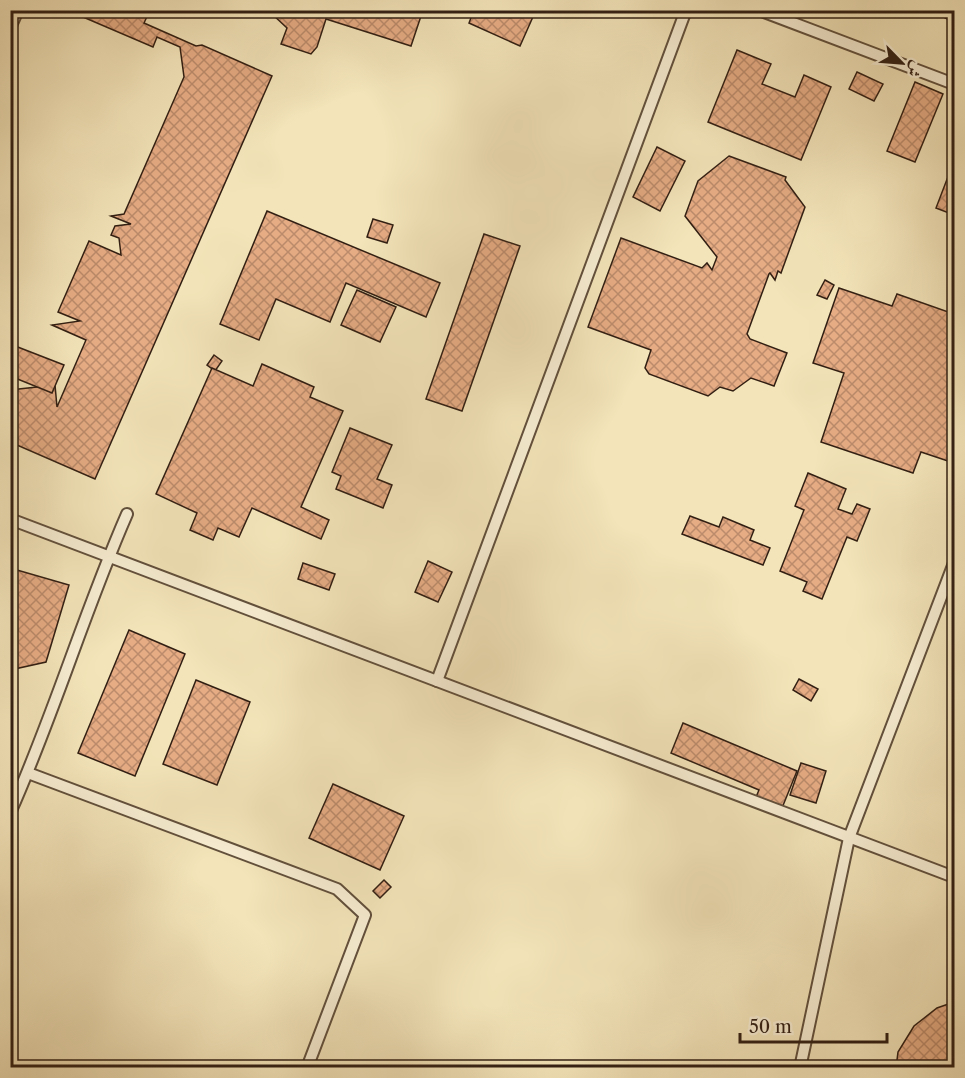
<svg xmlns="http://www.w3.org/2000/svg" width="965" height="1078" font-family="'Libre Caslon Text',Amiri,serif">
<style>
.building{fill:url(#building-cross-hatch);stroke:#321f13;stroke-width:1.5}
.lines{fill:none;stroke-linecap:round;stroke-linejoin:round}
.service-casing{stroke:#62503c;stroke-width:14}
.service{stroke:#f7edd2;stroke-width:10}
</style>
<defs>
<pattern id="building-cross-hatch" width="8" height="8" patternUnits="userSpaceOnUse" patternTransform="scale(1.5)"><rect width="8" height="8" fill="#e6ac84"/><path d="M0 0l8 8M0 8l8-8" fill="none" stroke="#bb8b6b"/></pattern>
</defs>
<rect width="100%" height="100%" fill="#f3e4b9"/>
<filter id="stains"><feTurbulence type="fractalNoise" baseFrequency=".00333" numOctaves="4"/><feColorMatrix values="0 0 0 0 .2 0 0 0 0 .09 0 0 0 0 .02 0 0 0 .5 -.17"/></filter>
<radialGradient id="worn" r=".72"><stop offset=".6" stop-color="#630" stop-opacity="0"/><stop offset="1" stop-color="#630" stop-opacity=".3"/></radialGradient>
<g class="building">
<polygon points="150,10 144,23 196,46 202,45 272,76 95,479 10,442 10,390 55,385 57,407 86,340 52,325 80,321 58,312 89,241 121,255 119,238 111,235 115,226 131,224 111,216 124,214 184,77 180,47 157,37 153,47 69,11"/>
<polygon points="272,10 423,10 411,46 326,19 317,47 311,54 281,44 287,28 271,13"/>
<polygon points="474,10 536,10 520,46 469,23"/>
<polygon points="930,10 954,10 954,19 953,22"/>
<polygon points="737,50 771,64 762,84 795,97 804,75 831,87 801,160 708,122"/>
<polygon points="857,72 883,84 874,101 849,89"/>
<polygon points="915,82 943,94 915,162 887,151"/>
<polygon points="657,147 685,161 660,211 633,197"/>
<polygon points="729,156 786,177 785,180 805,207 781,273 778,271 775,280 770,273 769,274 747,334 750,339 787,353 774,386 751,378 733,391 720,387 708,396 649,374 645,368 651,350 588,327 621,238 702,268 707,263 712,270 717,257 685,216 698,181"/>
<polygon points="954,161 954,215 936,208"/>
<polygon points="267,211 440,283 426,317 346,283 330,322 276,299 259,340 220,324"/>
<polygon points="373,219 393,225 387,243 367,237"/>
<polygon points="484,234 520,246 462,411 426,399"/>
<polygon points="825,280 834,285 827,299 817,295"/>
<polygon points="839,288 892,306 897,294 954,314 954,441 948,461 921,452 913,473 821,442 844,373 813,363"/>
<polygon points="357,290 396,307 380,342 341,325"/>
<polygon points="10,344 64,365 52,393 10,376"/>
<polygon points="214,355 222,361 215,371 207,365"/>
<polygon points="262,364 314,387 310,397 343,411 301,507 329,520 321,539 252,508 239,537 218,528 213,540 190,530 197,513 156,494 212,368 253,386"/>
<polygon points="350,428 392,445 377,479 392,485 383,508 336,489 341,476 332,472"/>
<polygon points="808,473 846,489 838,509 852,514 857,504 870,509 857,541 847,537 822,599 803,591 807,582 780,571 804,510 795,506"/>
<polygon points="690,516 719,527 723,517 754,530 750,540 770,548 763,565 682,534"/>
<polygon points="428,561 452,572 438,602 415,592"/>
<polygon points="303,563 335,574 329,590 298,579"/>
<polygon points="10,568 69,585 46,662 10,670"/>
<polygon points="129,630 185,654 135,776 78,753"/>
<polygon points="799,679 818,689 811,701 793,690"/>
<polygon points="196,680 250,702 217,785 163,764"/>
<polygon points="683,723 797,771 782,808 756,797 759,790 671,753"/>
<polygon points="801,763 826,771 816,803 790,795"/>
<polygon points="333,784 404,816 380,870 309,838"/>
<polygon points="384,880 391,887 380,898 373,891"/>
<polygon points="954,1002 954,1068 896,1068 898,1052 914,1026 937,1008"/>
</g>
<g class="lines">
<defs>
<g id="service">
<polyline points="759,10 954,84"/>
<polyline points="10,28 18,10"/>
<polyline points="10,519 954,877"/>
<polyline points="437,681 686,10"/>
<polyline points="28,773 337,889 365,915 307,1068"/>
<path d="M10 813C54 715 84 612 127 514"/>
<polyline points="800,1068 849,838 954,563"/>
</g>
</defs>
<use href="#service" class="service-casing"/>
<use href="#service" class="service"/>
</g>
<rect width="965" height="1078" fill="none" stroke="#f3e4b9" stroke-width="36"/>
<rect x="12" y="12" width="941" height="1054" fill="none" stroke="#321f13" stroke-width="3"/>
<rect x="18" y="18" width="929" height="1042" fill="none" stroke="#321f13" stroke-width="1.5"/>
<g transform="translate(902 63) rotate(115)" stroke="#f7edd2" stroke-width="4.5" paint-order="stroke">
<path d="M0-4.5L10 22L0 15L-10 22Z" fill="#321f13"/>
<text y="-9" font-size="16" font-weight="bold" text-anchor="middle" fill="#321f13">ش</text>
</g>
<path d="M740 1033v9h147v-9" fill="none" stroke="#321f13" stroke-width="3"/>
<text x="749" y="1033" font-size="18" fill="#321f13" stroke="#f7edd2" stroke-width="4.5" paint-order="stroke">50 m</text>
<rect width="100%" height="100%" filter="url(#stains)"/>
<rect width="100%" height="100%" fill="url(#worn)"/>
</svg>
